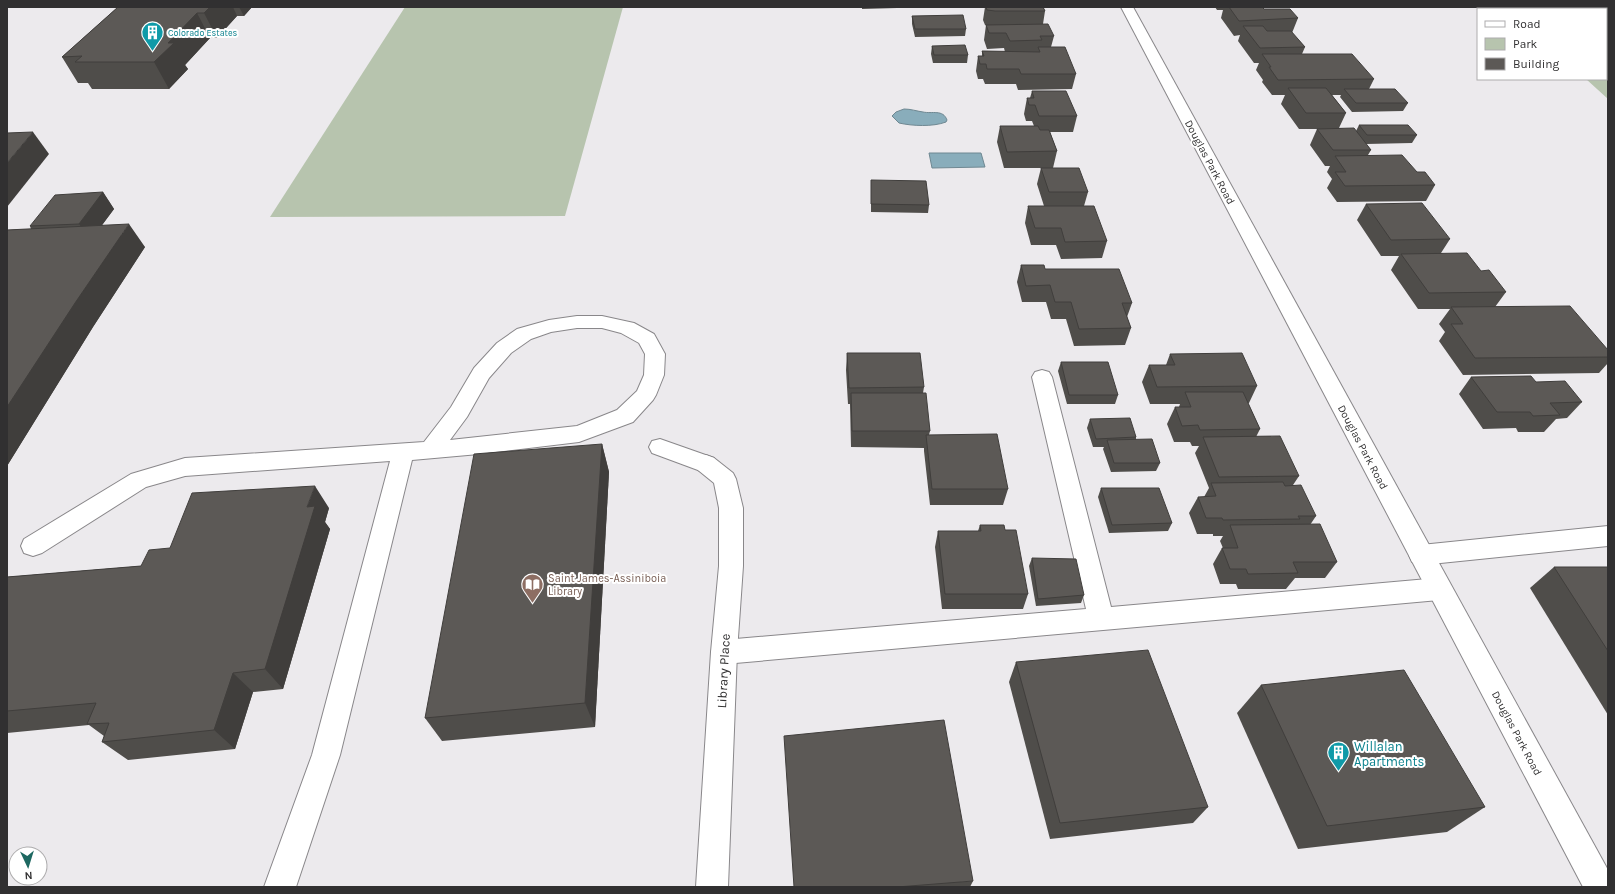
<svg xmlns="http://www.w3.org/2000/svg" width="1615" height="894" font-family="Karla,sans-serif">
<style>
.green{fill:#b7c4ae}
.water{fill:#89adbb;stroke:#6f8892}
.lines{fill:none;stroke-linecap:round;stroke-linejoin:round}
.stream{fill:#6f8892;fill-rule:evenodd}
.lane-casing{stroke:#89878a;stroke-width:2}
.street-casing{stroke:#89878a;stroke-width:2}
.lane{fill:#fff;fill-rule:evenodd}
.street{fill:#fff;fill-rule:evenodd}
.wall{fill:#4f4d4a}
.shaded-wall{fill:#403e3c}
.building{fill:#5c5956;stroke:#403e3c}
.labels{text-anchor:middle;stroke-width:4;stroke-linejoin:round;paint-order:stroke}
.far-culture-label{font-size:9px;fill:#0d838f;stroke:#fff;text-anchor:start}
.street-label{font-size:11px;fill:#313031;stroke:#fff}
.education-label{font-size:11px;fill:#785e54;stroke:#fff;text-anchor:start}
.near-street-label{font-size:13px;fill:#313031;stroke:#fff}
.near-culture-label{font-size:13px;fill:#0d838f;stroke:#fff;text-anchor:start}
</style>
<rect width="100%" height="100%" fill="#eceaed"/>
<g class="green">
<polygon points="405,7 623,7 565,216 270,217"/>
<polygon points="1507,7 1608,7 1608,99 1586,79 1606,79 1606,9 1509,9"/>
</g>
<g class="water">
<path d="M904 109C911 109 916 111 923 112 932 114 943 109 947 120L946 122C933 127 912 126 899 123L892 116 896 112Z"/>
<polygon points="929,153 981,153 985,167 932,168"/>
</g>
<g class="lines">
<g class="stream">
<polygon points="1588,7 1600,7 1598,9 1587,9"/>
<rect x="1606" y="32" width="2" height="5"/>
</g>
<defs>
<g id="lane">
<path d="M577 316H602L634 323 654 334 665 354 664 375 656 395 653 400 633 422 579 442 479 454 412 460 340 755 296 887H264L312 755 390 461 185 476 146 487 42 553 33 556 24 553 21 546 24 539 131 474 185 458 424 442 451 407 474 368 497 343 517 329 549 320ZM577 328H602L621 333 639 343 645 354 644 375 637 391 617 410 577 426 450 440 467 417 489 378 511 353 531 339 551 332Z"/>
<polygon points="1042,370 1049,372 1052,377 1111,607 1439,578 1448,581 1451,589 1448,597 1439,600 724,664 715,660 711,652 715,644 724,640 1086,609 1032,377 1035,372"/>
<polygon points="660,439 714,458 717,464 714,470 706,473 652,453 649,447 652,441"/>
<polygon points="1608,526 1608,546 1421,565 1412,562 1409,555 1412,548 1421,545"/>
</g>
<g id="street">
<polygon points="1121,7 1133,7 1608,870 1608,887 1583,887"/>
<polygon points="706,455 714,458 733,473 736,479 743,508 743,566 737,652 728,887 696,887 711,652 719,566 719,508 714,483 698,470 695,464 698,458"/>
</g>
</defs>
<use href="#lane" class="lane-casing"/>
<use href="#street" class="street-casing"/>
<use href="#lane" class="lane"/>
<use href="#street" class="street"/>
</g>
<g class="wall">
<polygon points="118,7 252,7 244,16 237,16 217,38 210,38 185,65 188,69 169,89 92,89 88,83 78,83 62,57"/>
<polygon points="862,7 897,7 897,8 862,9"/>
<polygon points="985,7 1043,7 1045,11 1043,24 1054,36 1051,47 1076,74 1072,89 1018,90 1016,84 985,84 983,79 978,79 976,71 978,56 982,56 982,51 1005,52 1004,48 987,49 984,40 986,25 985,25 983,20"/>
<polygon points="1215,7 1262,7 1264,9 1298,18 1292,33 1305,47 1302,54 1374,79 1369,89 1408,103 1403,111 1352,112 1340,97 1341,95 1332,95 1346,113 1339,128 1356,131 1359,125 1417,135 1412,143 1366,144 1371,150 1368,155 1417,172 1435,185 1426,201 1337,202 1327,188 1332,179 1327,172 1330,166 1325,166 1310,145 1317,129 1299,129 1281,104 1285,95 1272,95 1262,82 1263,80 1256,70 1259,63 1254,63 1238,41 1240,35 1234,36 1221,18 1223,10 1217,10"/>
<polygon points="912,16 966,29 965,36 915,37 912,24"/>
<polygon points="932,46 968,55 967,63 933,63 931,54"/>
<polygon points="1032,91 1077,116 1073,132 1050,132 1057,151 1053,168 1004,168 997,142 1000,126 1034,126 1032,121 1026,121 1024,114 1027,98 1030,98"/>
<polygon points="1041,168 1088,192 1084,206 1107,241 1102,258 1061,259 1056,245 1031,245 1025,223 1028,206 1044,206 1037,184"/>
<polygon points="871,180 929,205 928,213 871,212"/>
<polygon points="103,192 114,209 102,225 145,247 93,327 7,466 7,230 31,229 30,226"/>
<polygon points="1366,204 1450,239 1441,253 1481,271 1506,292 1495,307 1608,350 1608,363 1599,373 1463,375 1439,341 1445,332 1439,324 1450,309 1418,309 1391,270 1399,256 1381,256 1357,220"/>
<polygon points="1021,265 1045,269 1132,303 1127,317 1131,328 1125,345 1074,346 1066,319 1051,319 1046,302 1022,302 1017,282"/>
<polygon points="847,353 924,387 923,393 930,431 929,435 1008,489 1003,505 930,505 924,451 924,448 851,447 850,404 848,404 846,370"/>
<polygon points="1170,354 1257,386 1249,403 1248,403 1260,429 1256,437 1299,476 1293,485 1316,516 1310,525 1337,562 1325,578 1295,578 1286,589 1238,589 1236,584 1220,584 1213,564 1222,548 1223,548 1220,541 1223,536 1213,536 1213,534 1197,534 1189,513 1198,497 1204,497 1209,488 1195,453 1199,446 1192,446 1190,442 1174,442 1167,424 1175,407 1179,407 1180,404 1150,404 1142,382 1149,365 1166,365"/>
<polygon points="1061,362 1118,395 1115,404 1067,404 1058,371"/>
<polygon points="1471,377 1536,382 1582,402 1567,418 1556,419 1544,432 1518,432 1516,428 1483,429 1459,394"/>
<polygon points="1090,419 1136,437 1136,440 1160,463 1156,471 1111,472 1103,449 1104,447 1093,447 1087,428"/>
<polygon points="602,444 609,472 595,727 442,741 425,718"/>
<polygon points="1101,488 1172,523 1168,531 1109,533 1098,497"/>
<polygon points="329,508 325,522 330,529 283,689 253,692 235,749 128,760 102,742 104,736 89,725 7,733 7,577 141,566 170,548"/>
<polygon points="980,525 1005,530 1028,594 1023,609 942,609 935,547 938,531 978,531"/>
<polygon points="1032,558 1084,595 1081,603 1036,606 1029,566"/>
<polygon points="1554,567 1608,567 1608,715 1530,588"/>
<polygon points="1016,662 1208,807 1193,823 1050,839 1009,682"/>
<polygon points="1261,685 1485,807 1447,832 1298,849 1237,713"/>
<polygon points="973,881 970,887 793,887"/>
</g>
<g class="shaded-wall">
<polygon points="210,7 233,7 237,16 217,38 204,13"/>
<polygon points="239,7 252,7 244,16"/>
<polygon points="197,13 210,38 185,65 188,69 169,89 154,62 168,43"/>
<polygon points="33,132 49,154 7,207 7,163"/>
<polygon points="103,192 114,209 91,240 79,224"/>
<polygon points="129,224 145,247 93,327 7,466 7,407 75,303"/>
<polygon points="602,444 609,472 595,727 585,703"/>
<polygon points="315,486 329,508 325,522 330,529 283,689 265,669 307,507"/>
<polygon points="233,673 253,692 235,749 214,730"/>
</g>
<g class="building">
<polygon points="118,7 210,7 204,13 197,13 168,43 174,43 154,62 75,62 82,56 62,57"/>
<polygon points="986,7 1043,7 1045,11 995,11 987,10"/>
<polygon points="1229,7 1262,7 1264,9 1290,9 1298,18 1239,21"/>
<polygon points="963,15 966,29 915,29 912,16"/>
<polygon points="1048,24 1054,36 1040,36 1042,40 1010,41 1006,33 989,33 986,25"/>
<polygon points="1243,26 1263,26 1267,31 1291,31 1305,47 1260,48"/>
<polygon points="965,45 968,55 934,55 932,46"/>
<polygon points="1038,47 1065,47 1076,74 1021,74 1019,69 987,69 986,64 980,64 978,56 984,56 982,51 1040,52"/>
<polygon points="1262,54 1352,54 1374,79 1278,80 1269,67 1271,67"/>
<polygon points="1288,88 1326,88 1346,113 1306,113"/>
<polygon points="1344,89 1395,89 1408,103 1356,103"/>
<polygon points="1032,91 1066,91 1077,116 1039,116 1035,105 1029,105 1027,98 1034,98"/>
<polygon points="1359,125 1408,125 1417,135 1367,135"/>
<polygon points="1000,126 1038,126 1040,130 1049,130 1057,151 1007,152"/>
<polygon points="1354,128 1371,150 1333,150 1317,129"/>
<polygon points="33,132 7,163 7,133"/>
<polygon points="1402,155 1417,172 1425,172 1435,185 1345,186 1335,172 1346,172 1335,156"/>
<polygon points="1041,168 1079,168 1088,192 1049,192"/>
<polygon points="871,180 926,181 929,205 871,204"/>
<polygon points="103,192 79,224 30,226 55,195"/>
<polygon points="1422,203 1450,239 1391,240 1366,204"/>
<polygon points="1028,206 1094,206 1107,241 1065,242 1061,228 1035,228"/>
<polygon points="129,224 75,303 7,407 7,230"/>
<polygon points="1467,253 1481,271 1489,270 1506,292 1429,293 1401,254"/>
<polygon points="1021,265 1044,265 1045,269 1119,269 1132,303 1122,303 1131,328 1079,329 1071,302 1055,302 1050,285 1026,286"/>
<polygon points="1570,306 1608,350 1608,357 1475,358 1451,324 1463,324 1451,307"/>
<polygon points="847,353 920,353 924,387 849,388"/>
<polygon points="1242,353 1257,386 1157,387 1149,365 1175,365 1170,354"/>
<polygon points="1061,362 1108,362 1118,395 1069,395"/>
<polygon points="1531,376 1536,382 1565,381 1582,402 1550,403 1560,415 1533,416 1530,412 1497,412 1471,377"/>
<polygon points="1185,392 1243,392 1260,429 1200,430 1198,425 1182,426 1175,407 1191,407"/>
<polygon points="851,393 926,393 930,431 852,431"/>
<polygon points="1130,418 1136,437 1096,439 1090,419"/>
<polygon points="997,434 1008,489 932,489 926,435"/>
<polygon points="1280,436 1299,476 1219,477 1203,437"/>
<polygon points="1152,439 1160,463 1114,463 1107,440"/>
<polygon points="602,444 585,703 425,718 474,454"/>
<polygon points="1283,482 1285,486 1301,485 1316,516 1298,516 1300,519 1223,520 1222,518 1206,518 1198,497 1216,496 1211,483"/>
<polygon points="315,486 307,507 315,506 265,669 233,673 214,730 102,742 109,723 87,724 96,703 7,711 7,577 141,566 149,550 170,548 192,493"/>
<polygon points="1101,488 1159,488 1172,523 1112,525"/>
<polygon points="1320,524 1337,562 1293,562 1298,573 1248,574 1246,569 1230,569 1222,548 1238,548 1230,525"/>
<polygon points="980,525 1004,525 1005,530 1016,530 1028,594 945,594 938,531 981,531"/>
<polygon points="1032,558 1076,559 1084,595 1038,599"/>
<polygon points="1554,567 1608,567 1608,651"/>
<polygon points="1148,650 1208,807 1060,823 1016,662"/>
<polygon points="1404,670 1485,807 1327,826 1261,685"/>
<polygon points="944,720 973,881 897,887 794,887 784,736"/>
</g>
<defs>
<symbol id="building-pin" viewBox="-11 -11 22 30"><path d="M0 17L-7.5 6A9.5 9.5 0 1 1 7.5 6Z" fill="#0f9aa8" stroke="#fff"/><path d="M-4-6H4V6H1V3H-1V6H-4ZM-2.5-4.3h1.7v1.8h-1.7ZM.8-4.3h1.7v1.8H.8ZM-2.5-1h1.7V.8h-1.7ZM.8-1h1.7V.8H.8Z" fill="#fff"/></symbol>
<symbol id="library-pin" viewBox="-11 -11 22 30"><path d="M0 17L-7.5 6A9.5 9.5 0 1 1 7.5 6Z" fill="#8d6e63" stroke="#fff"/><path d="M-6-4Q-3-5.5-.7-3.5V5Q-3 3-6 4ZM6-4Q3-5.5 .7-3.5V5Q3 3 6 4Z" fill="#fff"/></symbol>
</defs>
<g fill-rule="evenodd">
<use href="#building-pin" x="140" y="20" width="25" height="34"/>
<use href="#library-pin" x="520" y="572" width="25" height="34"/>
<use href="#building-pin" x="1326" y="740" width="25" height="34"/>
</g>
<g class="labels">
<g class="far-culture-label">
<text x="168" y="36">Colorado Estates</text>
</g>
<g class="street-label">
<text transform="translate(1210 162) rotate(62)" y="4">Douglas Park Road</text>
<text transform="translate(1363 447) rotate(62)" y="4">Douglas Park Road</text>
<text transform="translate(1517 733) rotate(62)" y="4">Douglas Park Road</text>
</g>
<g class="education-label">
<text x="548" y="582">Saint James-Assiniboia<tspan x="548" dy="13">Library</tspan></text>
</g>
<g class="near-street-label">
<text transform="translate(723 671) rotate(-87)" y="5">Library Place</text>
</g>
<g class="near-culture-label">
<text x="1354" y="751">Willalan<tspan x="1354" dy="15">Apartments</tspan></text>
</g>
</g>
<rect width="1615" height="894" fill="none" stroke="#313031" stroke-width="16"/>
<rect x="1477" y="8" width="130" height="72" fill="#ffffff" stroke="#adacad"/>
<rect x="1485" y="21" width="20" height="6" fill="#ffffff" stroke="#adacad"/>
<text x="1513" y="28" font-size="12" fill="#313031">Road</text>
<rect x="1485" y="38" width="20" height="12" fill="#b7c4ae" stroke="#adacad"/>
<text x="1513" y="48" font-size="12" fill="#313031">Park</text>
<rect x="1485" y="58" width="20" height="12" fill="#5c5956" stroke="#adacad"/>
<text x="1513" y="68" font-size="12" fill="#313031">Building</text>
<g transform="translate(28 866) rotate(176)"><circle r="19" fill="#ffffff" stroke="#adacad"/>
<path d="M0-3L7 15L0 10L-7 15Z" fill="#1d6861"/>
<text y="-6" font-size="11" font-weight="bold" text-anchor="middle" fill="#313031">N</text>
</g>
</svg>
